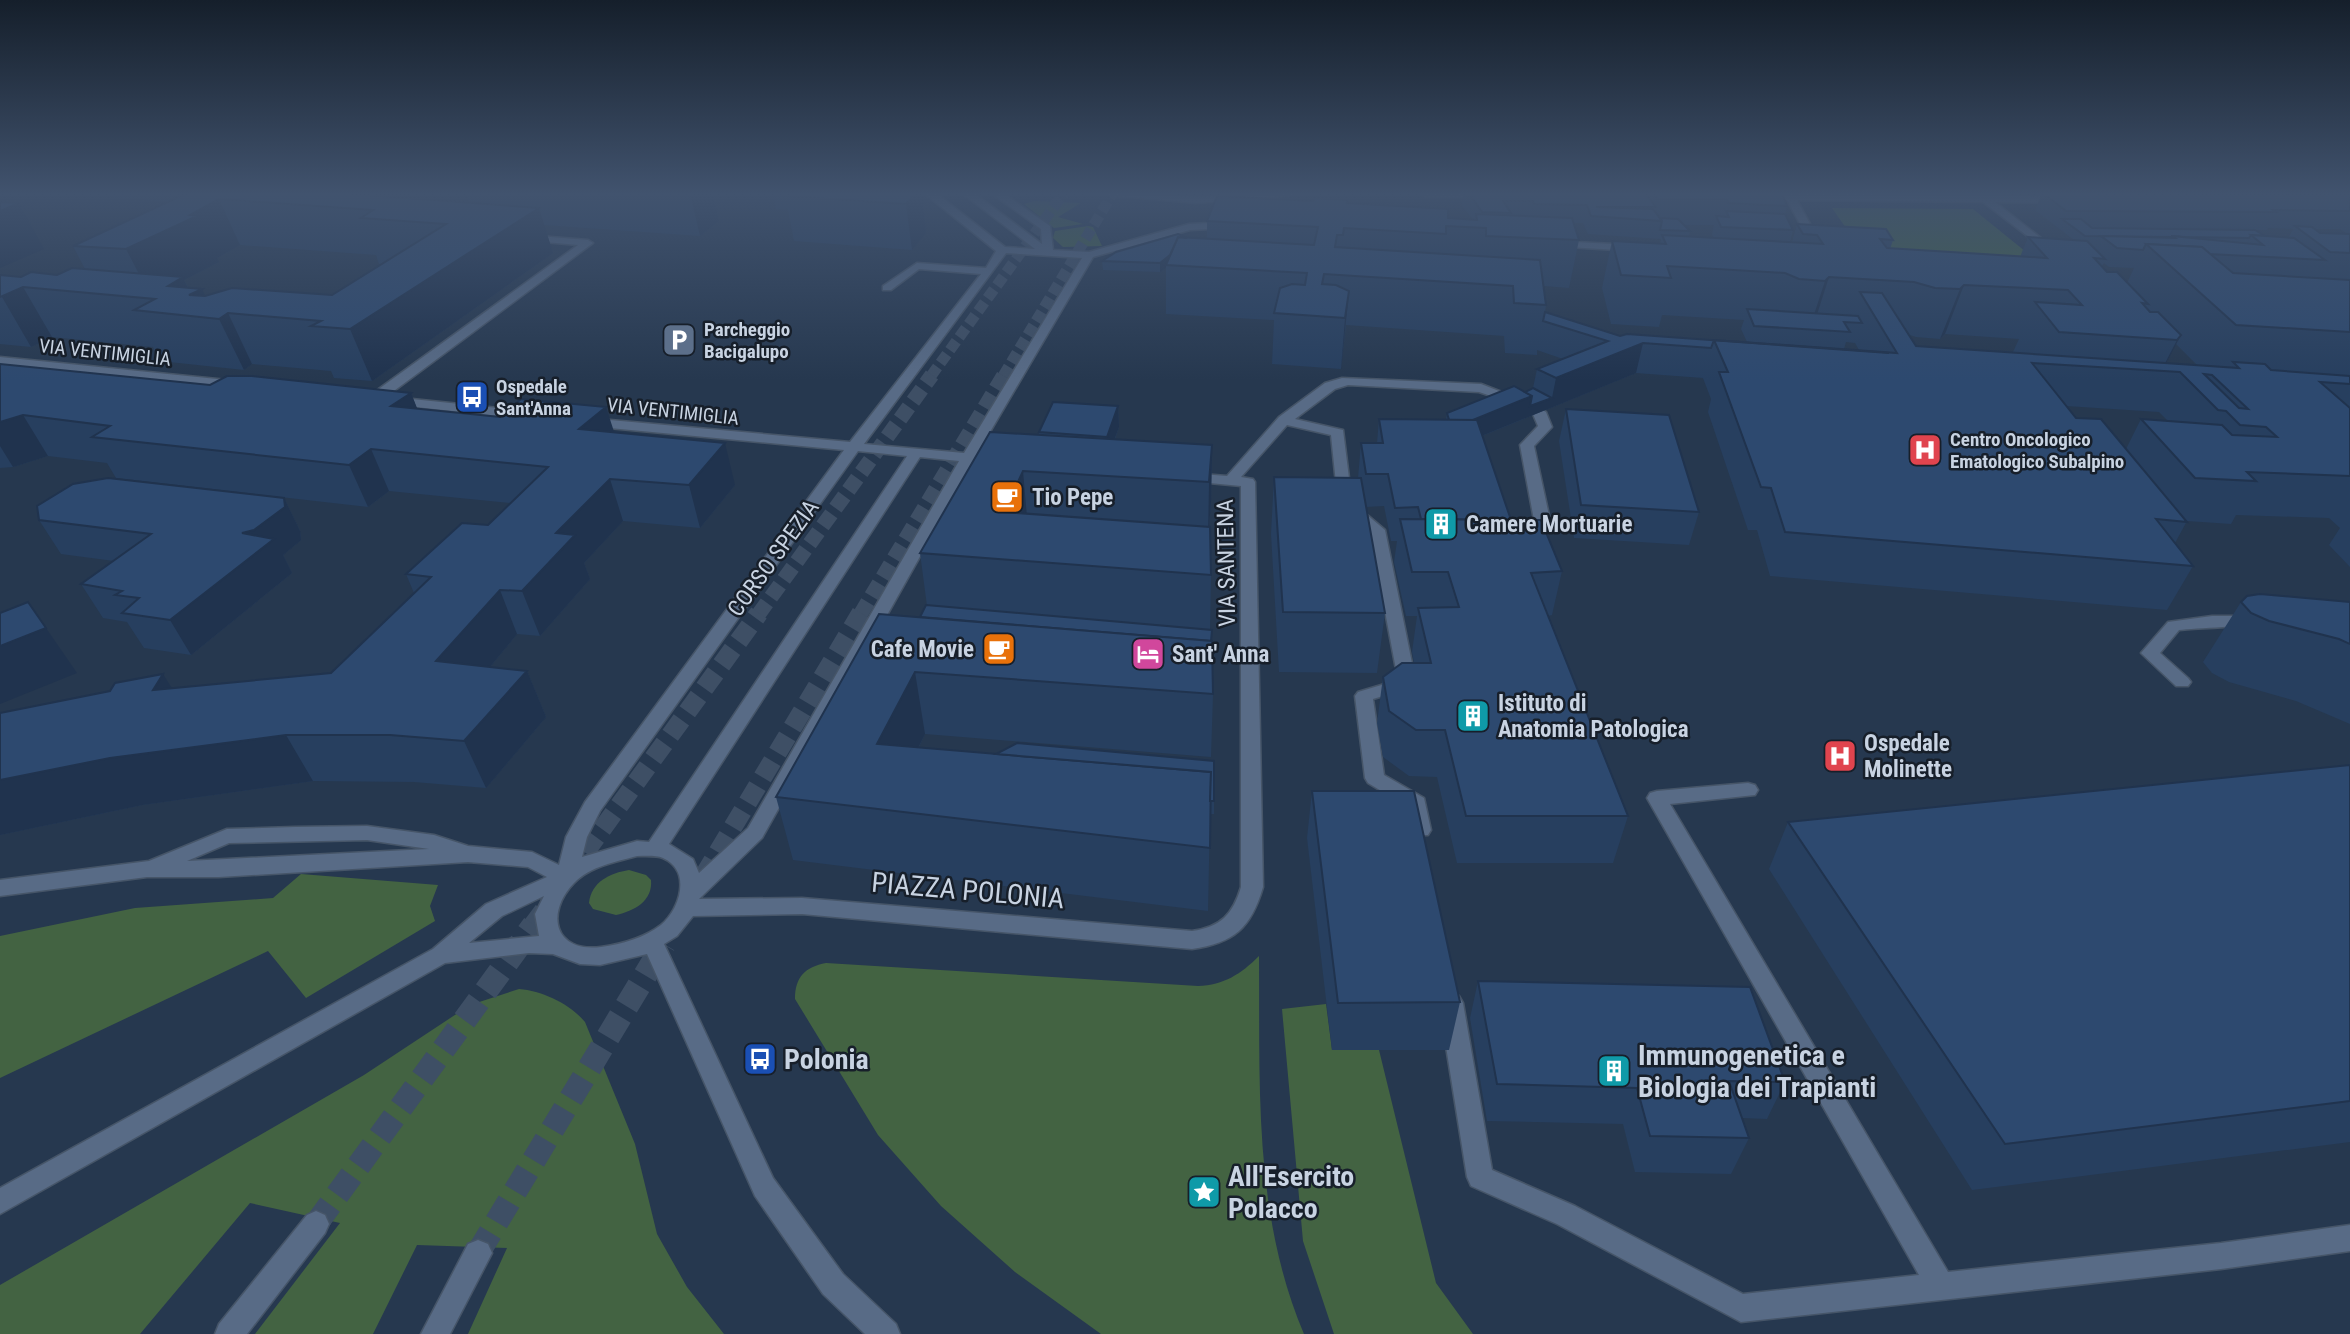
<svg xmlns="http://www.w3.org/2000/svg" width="2350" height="1334" font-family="'Roboto Condensed',sans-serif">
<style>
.green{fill:#436342}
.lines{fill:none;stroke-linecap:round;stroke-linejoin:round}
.minor-tunnel-far3{stroke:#3e4f65;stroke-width:11;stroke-dasharray:11 5;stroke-linecap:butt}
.minor-tunnel-far2{stroke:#3e4f65;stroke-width:15;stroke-dasharray:15 7;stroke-linecap:butt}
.minor-tunnel-far1{stroke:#3e4f65;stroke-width:19;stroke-dasharray:19 10;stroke-linecap:butt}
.minor-tunnel{stroke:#3e4f65;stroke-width:24;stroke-dasharray:24 12;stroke-linecap:butt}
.minor-casing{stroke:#465568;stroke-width:3}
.minor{fill:#586b86;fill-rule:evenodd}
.wall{fill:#273f5f;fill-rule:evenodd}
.shaded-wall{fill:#20334e}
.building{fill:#2d496f;stroke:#20334e;stroke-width:2;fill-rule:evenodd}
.labels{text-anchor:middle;stroke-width:5;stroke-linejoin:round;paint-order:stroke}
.far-poi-label{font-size:19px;font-weight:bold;fill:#c8d3e2;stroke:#171f2a;text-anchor:start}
.far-street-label{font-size:19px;fill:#c8d3e2;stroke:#171f2a}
.poi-label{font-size:23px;font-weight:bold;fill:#c8d3e2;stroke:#171f2a;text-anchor:start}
.street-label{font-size:23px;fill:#c8d3e2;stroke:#171f2a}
.near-street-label{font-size:28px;fill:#c8d3e2;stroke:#171f2a}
.near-poi-label{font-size:28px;font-weight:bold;fill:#c8d3e2;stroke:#171f2a;text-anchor:start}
</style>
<rect width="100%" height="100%" fill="#26384f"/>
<g class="green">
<polygon points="1034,201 1081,203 1058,217 1083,224 1054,228 1024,204"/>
<polygon points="1832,208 1973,209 2036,260 1862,251"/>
<polygon points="1088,226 1093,227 1102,246 1063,247 1053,238 1055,231"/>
<path d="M629 870 646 875 651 880C653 901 634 911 616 915L593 909 589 903C591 882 610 873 629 870Z"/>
<polygon points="301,874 438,885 430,906 435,921 306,998 268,951 0,1078 0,936 135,908 273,898"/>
<path d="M1259 956C1260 1084 1253 1214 1304 1334H1101L1015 1272 941 1206 878 1135 795 999C795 977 805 967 826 963L1198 986C1224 985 1241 974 1259 956Z"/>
<path d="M519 989C543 991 570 1004 585 1022L635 1144 657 1234 687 1287 724 1334H468L507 1248 417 1245 373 1334H255L340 1223 250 1203 140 1334H0V1285L364 1075 470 1005Z"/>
<polygon points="1326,1004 1332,1050 1379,1050 1436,1283 1473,1334 1334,1334 1303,1241 1282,1009"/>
</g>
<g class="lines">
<g class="minor-tunnel-far3">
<polyline points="931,376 1064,193"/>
<polyline points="1003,376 1113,193"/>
</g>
<g class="minor-tunnel-far2">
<polyline points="758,615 932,375"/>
<polyline points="860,615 1004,375"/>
</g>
<g class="minor-tunnel-far1">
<polyline points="568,876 759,613"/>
<polyline points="703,877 861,613"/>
<polyline points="532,926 550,902"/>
</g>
<g class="minor-tunnel">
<polyline points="316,1224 534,925"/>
<polyline points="478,1253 664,944"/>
</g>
<defs>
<g id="minor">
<path d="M924 193H936L1005 247 1035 249 962 193H974L1042 244 1041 229 991 193H1003L1050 226 1053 250 1089 252 1189 224 1229 222 1234 225 1229 228 1190 230 1093 257 977 454 996 456 1003 460 996 464 973 462 762 838 699 899 802 898 1192 931C1221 927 1233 914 1241 887V486L1188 481 1181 477 1188 473 1227 476 1279 417 1325 383 1342 378 1481 384 1525 401 1518 405 1479 392 1348 385 1335 389 1295 419 1343 430 1352 502 1385 530 1416 683 1413 687 1373 699 1384 775 1424 798 1431 830 1428 835H1414L1408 807 1368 783 1365 778 1355 696 1358 692 1398 680 1370 532 1338 503 1331 435 1287 425 1241 477 1253 479 1255 482 1263 887C1251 928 1234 943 1192 949L802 914 693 916 677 936 664 944 773 1178 843 1274 896 1324 900 1334H865L823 1294 755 1196 647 954 600 965 580 964 553 954 529 953 445 963 0 1214V1188L433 949 486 904 547 877 528 867 468 862 219 877H147L0 896V880L149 861 227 829 295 827 367 826 434 835 468 846 532 852 559 865 566 837 585 802 844 450 588 426 581 422 588 418 850 442 981 274 919 269 891 290H883V286L917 263 986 268 996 251ZM1006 253 1082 258 964 453 864 444ZM858 451 907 456 649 842 637 841 582 857 587 837 600 811ZM920 457 959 461 748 828 699 873 693 859 669 844ZM367 840 429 849 187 861 229 843ZM637 856C645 856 656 855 663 858 692 871 680 909 661 925 644 938 622 944 601 947 554 953 545 913 574 883 590 866 616 862 637 856ZM544 896 535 914 539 936 469 943 502 916Z"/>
<polygon points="1088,193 1196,197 1313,193 1196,203"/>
<polygon points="1419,193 1491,193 1492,194 1487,197 1424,196"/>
<polygon points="1793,193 2061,197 2066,200 2061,203 1995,202 2055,249 2056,251 2051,254 1983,202 1797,200 1822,246 1817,249 1812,246 1787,200 1760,200 1755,197 1760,194"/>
<polygon points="526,235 588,240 593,243 379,402 369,402 369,396 578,245 522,240 522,236"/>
<polygon points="1556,241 1633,245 1638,248 1633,251 1552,246 1551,244"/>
<polygon points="0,357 237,381 243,385 237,389 0,365"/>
<polygon points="393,397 526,411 533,415 526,419 388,404 388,398"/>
<polygon points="1539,408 1546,412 1552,427 1534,446 1550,520 1542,525 1534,520 1520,445 1538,426 1532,412"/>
<path d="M2212 616H2252L2260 621C2254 627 2194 628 2179 630L2160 653 2188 678 2191 682 2188 686H2176L2141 653 2168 622Z"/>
<polygon points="1748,783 1755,785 1758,790 1755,795 1670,804 1948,1272 2221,1243 2350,1225 2350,1251 2221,1269 1741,1322 1557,1224 1471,1186 1467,1177 1439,1003 1443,996 1451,993 1459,996 1463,1003 1492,1170 1575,1206 1743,1294 1919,1275 1647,798 1650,793 1657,791"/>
<polygon points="316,1211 325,1215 329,1224 325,1233 247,1334 215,1334 219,1324 307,1215"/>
<polygon points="478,1240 488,1244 492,1253 450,1334 421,1334 468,1244"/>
</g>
</defs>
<use href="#minor" class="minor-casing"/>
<use href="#minor" class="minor"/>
</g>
<g class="wall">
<path d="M111 193H411L412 198H411L469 203 466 193H712L719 221 700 236 544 225 553 253 372 381 334 378 331 371 252 364 244 370 160 361 153 347 52 337 31 347 0 344V275L21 277 57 275 85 269 73 246 169 202 113 197ZM240 245 376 255 379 264H381L332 295 206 296 188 287 184 280 219 262 217 258Z"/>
<polygon points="773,193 922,193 926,233 912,250 794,241 788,210 776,209"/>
<path d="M1464 193H1782L1787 206 1785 214 1793 230 1790 242H1792L1797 224 1893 240 1890 249 2020 257 2028 237 2074 240 2035 210 2042 193 2350 195V567L2329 545 2340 528 2329 518 2236 515 2231 524 2187 521 2175 543 2193 566 2167 610 1770 576 1757 530H1748L1708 412 1711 399 1703 378 1636 373 1482 436 1511 520 1562 571 1552 615 1548 616 1628 816 1613 863H1457L1437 777 1409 776 1383 757 1377 723 1383 677 1414 663 1412 652 1417 616H1406L1394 562 1397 541H1391L1384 506 1366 507 1385 613 1377 673 1279 672 1271 534 1274 477 1358 478 1361 443H1377L1379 419 1446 420 1447 413 1525 392 1533 388 1537 369 1563 359 1537 350V355L1505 353 1504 336 1346 325 1341 369 1272 364 1274 320 1166 314V268L1160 272 1103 270 1102 261 1187 238 1207 239V221L1347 203 1448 218 1473 220 1462 205ZM1573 223H1583L1588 234 1661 239 1660 244 1612 241 1602 288 1611 324 1659 327 1662 315 1744 320 1741 329 1747 342 1620 336 1545 312 1546 305 1544 286 1569 288 1579 240ZM1684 225H1714L1712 234 1713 238 1689 237 1690 231ZM2268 228 2293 229 2289 237 2266 236 2256 230H2267ZM2314 229H2340L2348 234 2320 233ZM2104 263 2109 267 2134 268 2127 283 2107 272 2102 266ZM1945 334 2019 339 2013 352 1916 346 1910 335 1916 337 1940 339ZM1846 342 1855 343 1859 350 1844 349ZM2176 344 2197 365 2166 363ZM2066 406 2159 412 2168 421 2141 419 2126 449 2076 418Z"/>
<polygon points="0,364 210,385 411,393 417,409 614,433 735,485 700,528 623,521 584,563 590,579 540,636 517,634 490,667 527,671 546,717 486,788 414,782 313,781 142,805 0,835 0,713 172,689 331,673 414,593 406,574 488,525 511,503 389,491 368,507 116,478 107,463 48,456 13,467 0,468"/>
<polygon points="1118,406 1119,427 1115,439 1212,445 1211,501 1209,527 1211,575 1210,630 1213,694 1211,757 925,734 919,747 996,754 1214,761 1214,814 1210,814 1208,911 793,860 776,797 920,617 927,606 920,553 1039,435 1039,432"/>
<polygon points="1566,409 1699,512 1689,545 1574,538 1559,441"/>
<polygon points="284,498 300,531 301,540 283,555 292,573 191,655 144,648 127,622 103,618 81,584 114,561 61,554 39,520"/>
<polygon points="2241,602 2350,602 2350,724 2296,701 2229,682 2212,673 2203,662"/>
<polygon points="2350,765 2350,1142 1972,1190 1769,869 1788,822"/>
<polygon points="1312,791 1460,1002 1449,1050 1332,1050 1307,838"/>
<polygon points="1478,981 1785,1082 1767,1119 1742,1118 1749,1138 1731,1174 1635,1172 1623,1124 1487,1121 1470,1018"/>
</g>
<g class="shaded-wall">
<polygon points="379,193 411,193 412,198 386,212"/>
<polygon points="690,193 712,193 719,221 700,236"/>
<polygon points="916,193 922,193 926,233 912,250 906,204"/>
<polygon points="219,199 240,245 217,258 219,262 184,280 191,294 202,289 216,319 151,297 126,249"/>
<polygon points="19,203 44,249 0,268 0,211"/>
<polygon points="539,208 553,253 372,381 350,329"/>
<polygon points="1192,240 1166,265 1166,268 1160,272 1160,263"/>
<polygon points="1829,277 1813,327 1809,330 1825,281"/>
<polygon points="1964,285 1945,334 1940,339 1960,289"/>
<polygon points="23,287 52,337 31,347 2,297"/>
<polygon points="1349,291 1344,341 1341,369 1345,318"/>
<polygon points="228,313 252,364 244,370 219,319"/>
<polygon points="2181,335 2162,371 2161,371 2177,340"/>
<polygon points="1643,343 1636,373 1474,439 1472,420 1532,396 1552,398 1556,378"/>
<polygon points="411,393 427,433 391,406"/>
<polygon points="1118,406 1119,427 1107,459 1107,437"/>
<polygon points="606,407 619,447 579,429"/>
<polygon points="23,415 48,456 13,467 0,446 0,422"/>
<polygon points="725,443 735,485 700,528 689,485"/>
<polygon points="1212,445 1211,501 1208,540 1209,482"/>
<polygon points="371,449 389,491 368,507 349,465"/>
<polygon points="1023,471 1028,528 1004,512"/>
<polygon points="610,479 623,521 584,563 590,579 540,636 522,591 556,533"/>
<polygon points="284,498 300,531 301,540 283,555 292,573 191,655 170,620 242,533"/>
<polygon points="500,590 517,634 457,707 436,661"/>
<polygon points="46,628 77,673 0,704 0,646"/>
<polygon points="527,671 546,717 486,788 464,741"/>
<polygon points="915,672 925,734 889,807 877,744"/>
<polygon points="163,674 192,720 153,690"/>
<polygon points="286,735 313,781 142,805 0,835 0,780 110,758"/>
</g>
<g class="building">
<polygon points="187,193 340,193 539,208 350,329 311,326 321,321 228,313 219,319 134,310 155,299 23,287 0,297 0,275 21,277 31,272 57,275 72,268 183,277 168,286 202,289 189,295 205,296 232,288 332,295 446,224 361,218 373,210 219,199 190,215 197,216 126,249 73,246"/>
<polygon points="789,193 916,193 906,204 785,196"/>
<polygon points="1469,193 1645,193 1656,207 1596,207 1653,209 1662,221 1591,216 1587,205 1534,204 1533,201 1503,201 1511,213 1482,212"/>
<polygon points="1653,193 1782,193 1787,206 1728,203 1727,199 1657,199"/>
<polygon points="2043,193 2350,195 2350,211 2273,210 2276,212 2066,211"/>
<polygon points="1217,196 1313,201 1314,198 1332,199 1348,200 1347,203 1448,209 1448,218 1477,220 1476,214 1572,218 1579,240 1486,236 1486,228 1446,226 1446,234 1344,228 1343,235 1337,235 1335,247 1540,260 1546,305 1514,303 1513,286 1324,274 1322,284 1336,285 1349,291 1345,318 1274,313 1280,288 1292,284 1305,285 1307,273 1166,265 1178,237 1314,245 1318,227 1207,221"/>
<polygon points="0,202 19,203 0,211"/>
<polygon points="1726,211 1785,214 1793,230 1721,227 1716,216 1729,217"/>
<polygon points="1660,218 1678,219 1690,231 1660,230 1662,221"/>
<polygon points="2062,219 2081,219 2092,228 2255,230 2265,236 2251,235 2249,238 2185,237 2172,236 2172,237 2085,236"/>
<polygon points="1797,224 1886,229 1893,240 1880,239 1887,248 2047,258 2028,237 2087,241 2105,259 2094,258 2107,272 2117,272 2148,304 2142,303 2150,312 2158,312 2181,335 2177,340 2059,332 2035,302 2082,305 2068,290 1964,285 1960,289 1935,288 1914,282 1829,277 1825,281 1799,279 1785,273 1667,266 1671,278 1621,275 1612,241 1666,244 1662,235 1823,244 1817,235 1803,234"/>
<polygon points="2295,226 2312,227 2320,233 2350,234 2350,253 2330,252"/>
<polygon points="1178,234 1187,238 1178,237 1170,255 1160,263 1102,261 1116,252"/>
<polygon points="2251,235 2294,238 2325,260 2209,254 2202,247 2146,244 2143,250 2117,248 2101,236 2175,238 2172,236 2263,245"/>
<polygon points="2146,244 2202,247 2233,273 2350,280 2350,332 2236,325"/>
<path d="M1860 292 1882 293 1916 346 2239 368 2233 362 2265 364 2271 370 2350 376V384L2320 382 2350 408V476L2247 472 2256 481 2195 478 2141 419 2222 425 2232 435 2277 437 2266 427 2240 425 2226 411 2218 410 2180 372 2032 363 2076 418 2101 419 2187 522 2156 519 2193 566 1785 532 1771 488 1761 487 1719 372H1728L1714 340 1897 353ZM2204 374 2212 375 2248 409 2239 408Z"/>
<polygon points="1747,309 1858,316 1862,323 1844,322 1850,332 1754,326"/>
<polygon points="1545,312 1620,336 1627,334 1889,353 1714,340 1711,348 1643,343 1556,378 1537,369 1608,341 1543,321"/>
<polygon points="0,364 210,385 227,376 252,376 411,393 391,406 500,417 521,399 606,407 579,429 725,443 689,485 610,479 556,533 575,535 522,591 500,590 436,661 527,671 464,741 390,735 286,735 110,758 0,780 0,713 110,691 115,683 163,674 153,690 331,673 431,577 406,574 462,523 488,525 548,467 371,449 349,465 92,437 110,426 23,415 0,422"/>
<polygon points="1514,386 1532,396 1473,420 1449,420 1447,413"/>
<polygon points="1533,388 1552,398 1530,406 1532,396 1525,392"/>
<polygon points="1053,402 1118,406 1107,437 1039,432"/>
<polygon points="1566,409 1669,415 1699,512 1581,505"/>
<polygon points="1379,419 1477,420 1511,520 1421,519 1418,507 1395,508 1388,474 1366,474 1361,443 1383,443"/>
<polygon points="990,432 1212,445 1209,482 1023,471 1004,512 1210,527 1211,575 920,553"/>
<polygon points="1274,477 1361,478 1385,613 1283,612"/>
<polygon points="108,478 284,498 285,507 254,530 242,533 274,539 170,620 122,613 139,598 115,595 122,591 81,584 151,534 39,520 37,506 73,484"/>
<polygon points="1400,519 1541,520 1562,571 1531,573 1628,816 1466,816 1445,730 1416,730 1389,711 1383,677 1402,663 1431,663 1418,608 1459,607 1448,572 1412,572"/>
<polygon points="2260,594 2350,602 2350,644 2339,639 2269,621 2251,613 2241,602 2247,596"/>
<polygon points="28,602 46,628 0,646 0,613"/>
<polygon points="926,605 1212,630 1211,641 920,617"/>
<polygon points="879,614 1212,641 1213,694 915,672 877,744 1211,772 1210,848 776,797"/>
<polygon points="1017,743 1214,761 1214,801 1210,801 1211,772 996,754"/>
<polygon points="2350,765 2350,1101 2005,1144 1788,822"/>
<polygon points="1312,791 1414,791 1460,1002 1338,1003"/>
<polygon points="1478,981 1750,987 1785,1082 1729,1081 1749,1138 1650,1136 1637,1088 1497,1084"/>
</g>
<linearGradient id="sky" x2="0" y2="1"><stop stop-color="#151f2b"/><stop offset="0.51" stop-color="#41536e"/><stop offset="1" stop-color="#41536e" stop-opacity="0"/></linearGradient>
<rect width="2350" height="380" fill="url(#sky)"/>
<defs>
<symbol id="parking-square" viewBox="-11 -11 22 22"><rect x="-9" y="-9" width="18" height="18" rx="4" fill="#5c6f8a" stroke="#171f2a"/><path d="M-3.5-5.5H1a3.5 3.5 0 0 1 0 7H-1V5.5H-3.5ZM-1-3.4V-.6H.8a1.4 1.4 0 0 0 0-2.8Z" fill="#fff"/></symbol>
<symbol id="bus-square" viewBox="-11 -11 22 22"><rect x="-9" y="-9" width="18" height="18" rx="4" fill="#1a4fb4" stroke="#171f2a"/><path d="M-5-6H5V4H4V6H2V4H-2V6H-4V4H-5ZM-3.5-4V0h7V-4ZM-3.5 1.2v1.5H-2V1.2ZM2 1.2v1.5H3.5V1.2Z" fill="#fff"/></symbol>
<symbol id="hospital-square" viewBox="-11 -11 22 22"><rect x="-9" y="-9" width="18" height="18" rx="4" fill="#e0444e" stroke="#171f2a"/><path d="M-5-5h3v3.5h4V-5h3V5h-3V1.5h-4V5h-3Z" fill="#fff"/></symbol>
<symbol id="cafe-square" viewBox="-11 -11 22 22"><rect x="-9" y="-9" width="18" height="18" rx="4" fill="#e8710a" stroke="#171f2a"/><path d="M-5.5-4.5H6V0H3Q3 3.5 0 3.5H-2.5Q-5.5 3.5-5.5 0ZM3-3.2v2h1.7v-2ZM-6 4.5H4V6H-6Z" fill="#fff"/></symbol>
<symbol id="building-square" viewBox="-11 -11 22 22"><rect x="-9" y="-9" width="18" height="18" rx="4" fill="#0f9aa8" stroke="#171f2a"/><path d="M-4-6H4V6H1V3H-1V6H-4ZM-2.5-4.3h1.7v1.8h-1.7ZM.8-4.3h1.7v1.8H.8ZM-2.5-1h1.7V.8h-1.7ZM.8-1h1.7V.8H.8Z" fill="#fff"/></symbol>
<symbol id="hotel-square" viewBox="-11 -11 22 22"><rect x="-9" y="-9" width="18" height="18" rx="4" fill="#d1479c" stroke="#171f2a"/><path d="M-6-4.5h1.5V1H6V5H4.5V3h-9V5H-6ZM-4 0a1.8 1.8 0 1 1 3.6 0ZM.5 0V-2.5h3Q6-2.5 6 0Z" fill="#fff"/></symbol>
<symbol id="sight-square" viewBox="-11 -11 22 22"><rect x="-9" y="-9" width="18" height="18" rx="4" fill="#0f9aa8" stroke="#171f2a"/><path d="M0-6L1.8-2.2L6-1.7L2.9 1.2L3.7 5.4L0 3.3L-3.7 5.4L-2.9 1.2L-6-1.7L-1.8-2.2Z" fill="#fff"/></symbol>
</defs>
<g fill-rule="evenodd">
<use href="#parking-square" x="660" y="321" width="38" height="38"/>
<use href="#bus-square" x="453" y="378" width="38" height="38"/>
<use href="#hospital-square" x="1906" y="431" width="38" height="38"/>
<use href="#cafe-square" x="988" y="478" width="38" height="38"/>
<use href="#building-square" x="1422" y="505" width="38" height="38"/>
<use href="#cafe-square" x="980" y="630" width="38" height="38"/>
<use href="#hotel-square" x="1129" y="635" width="38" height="38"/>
<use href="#building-square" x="1454" y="697" width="38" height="38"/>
<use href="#hospital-square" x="1821" y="737" width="38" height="38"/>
<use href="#bus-square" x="741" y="1040" width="38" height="38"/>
<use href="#building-square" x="1595" y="1052" width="38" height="38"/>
<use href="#sight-square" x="1185" y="1173" width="38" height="38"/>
</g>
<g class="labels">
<g class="far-poi-label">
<text x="704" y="336">Parcheggio<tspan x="704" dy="22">Bacigalupo</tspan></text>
<text x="496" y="393">Ospedale<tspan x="496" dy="22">Sant'Anna</tspan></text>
<text x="1950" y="446">Centro Oncologico<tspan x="1950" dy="22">Ematologico Subalpino</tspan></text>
</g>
<g class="far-street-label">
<text transform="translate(105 352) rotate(6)" y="7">VIA VENTIMIGLIA</text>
<text transform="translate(673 411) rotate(6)" y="7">VIA VENTIMIGLIA</text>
</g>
<g class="poi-label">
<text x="1032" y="505">Tio Pepe</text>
<text x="1466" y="532">Camere Mortuarie</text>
<text x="974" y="657" text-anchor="end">Cafe Movie</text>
<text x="1172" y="662">Sant' Anna</text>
<text x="1498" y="711">Istituto di<tspan x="1498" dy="26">Anatomia Patologica</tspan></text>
<text x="1864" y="751">Ospedale<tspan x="1864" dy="26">Molinette</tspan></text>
</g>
<g class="street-label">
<text transform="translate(773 558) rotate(-54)" y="8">CORSO SPEZIA</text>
<text transform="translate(1226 563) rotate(-91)" y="8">VIA SANTENA</text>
</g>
<g class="near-street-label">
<text transform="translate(968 890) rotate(5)" y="10">PIAZZA POLONIA</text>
</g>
<g class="near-poi-label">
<text x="1638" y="1065">Immunogenetica e<tspan x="1638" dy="32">Biologia dei Trapianti</tspan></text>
<text x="784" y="1069">Polonia</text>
<text x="1228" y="1186">All'Esercito<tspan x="1228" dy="32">Polacco</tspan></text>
</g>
</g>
</svg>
